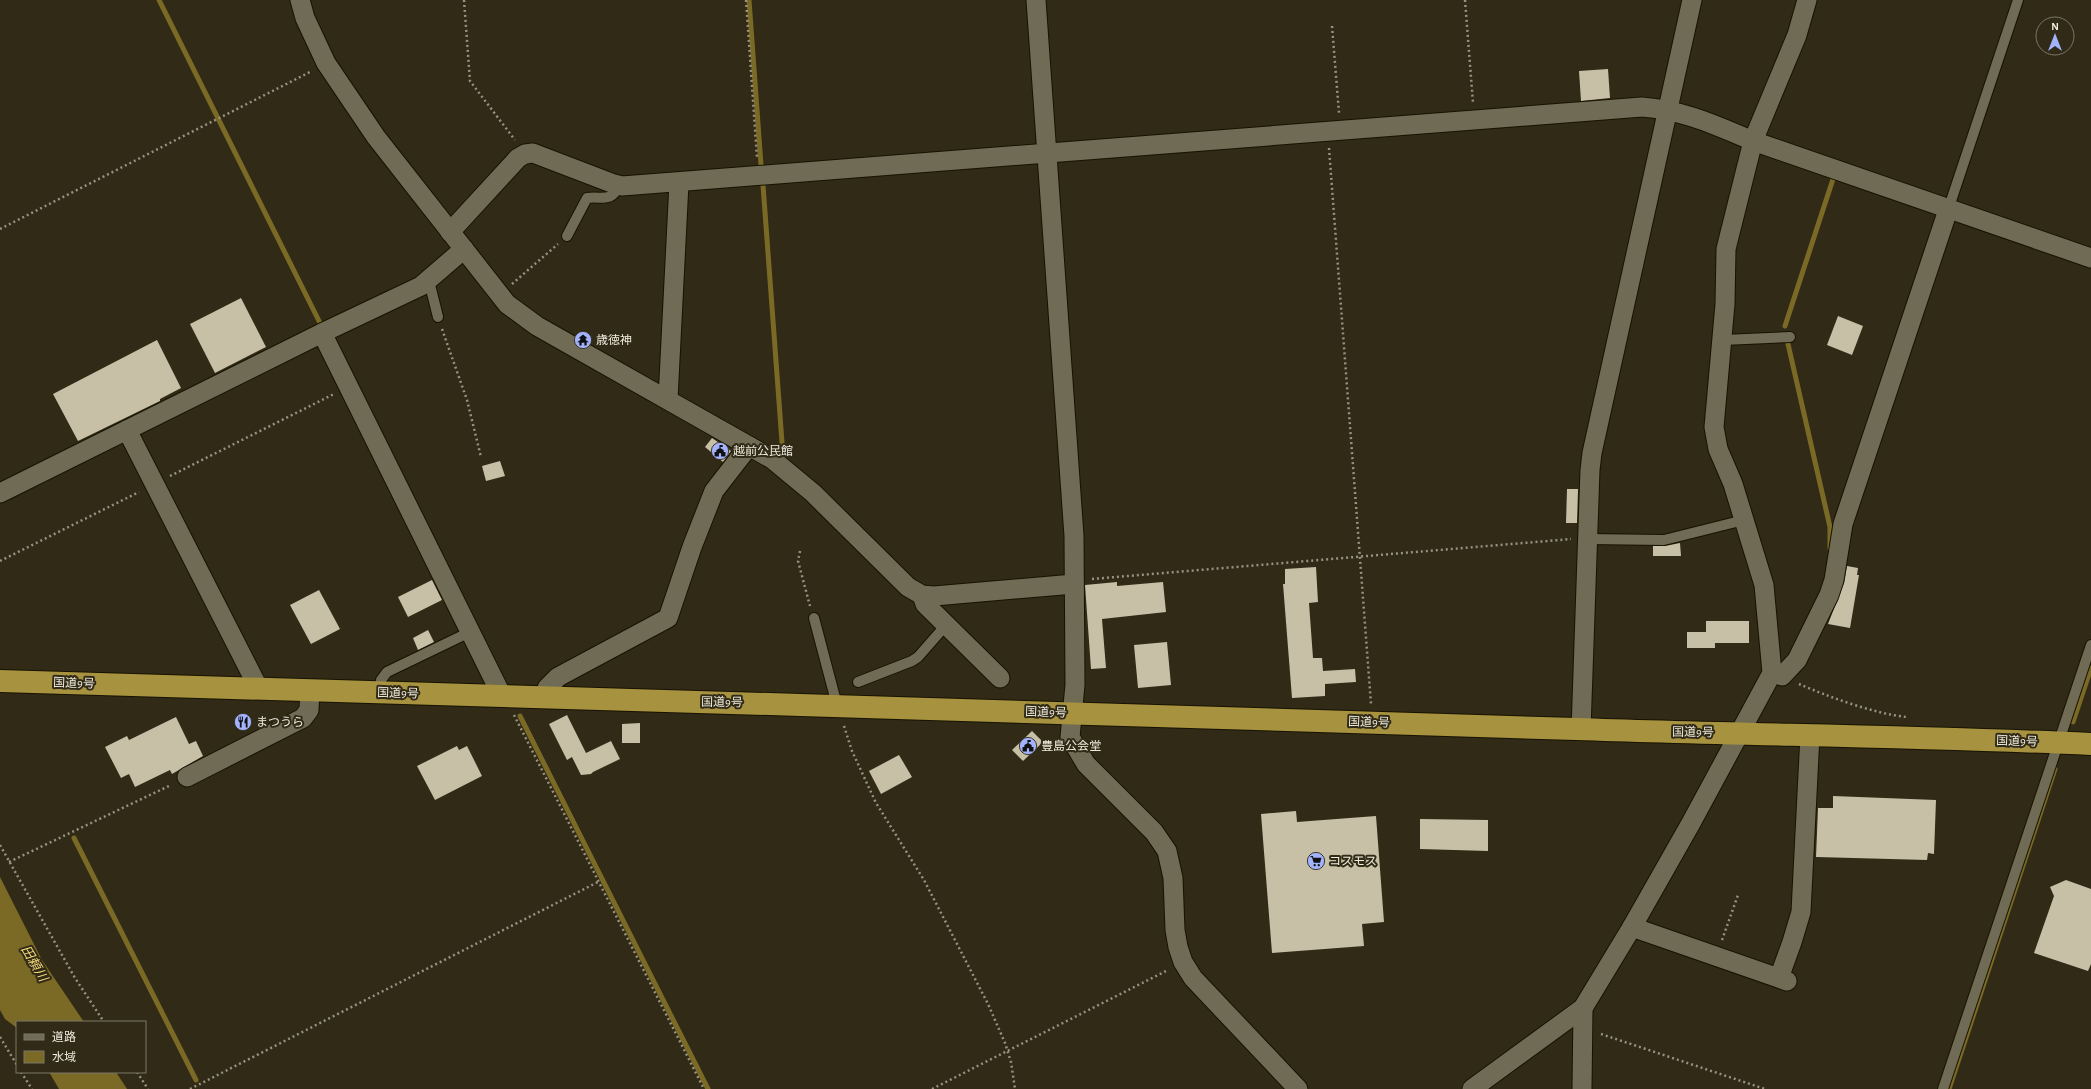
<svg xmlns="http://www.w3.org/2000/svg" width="2091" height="1089" font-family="'Alegreya Sans','Noto Sans JP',sans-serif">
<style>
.water{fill:#7b6a25}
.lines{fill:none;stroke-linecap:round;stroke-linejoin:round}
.stream{stroke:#7b6a25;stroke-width:5}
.building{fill:#c7c0a7}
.lane-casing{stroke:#181301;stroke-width:12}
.street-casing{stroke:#181301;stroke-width:21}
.highway-casing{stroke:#181301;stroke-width:24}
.path{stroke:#979282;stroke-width:2.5;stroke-dasharray:2 3;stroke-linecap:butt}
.lane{stroke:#706b54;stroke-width:10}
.street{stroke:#706b54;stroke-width:19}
.highway{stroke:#a79240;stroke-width:22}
.labels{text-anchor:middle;stroke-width:4;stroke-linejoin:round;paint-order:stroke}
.poi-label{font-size:12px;fill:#efebdf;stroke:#302a16;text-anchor:start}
.street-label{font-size:12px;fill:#efebdf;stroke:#302a16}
.water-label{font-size:13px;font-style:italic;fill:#f0d777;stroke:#302a16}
</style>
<rect width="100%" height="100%" fill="#302a16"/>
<g class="water">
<polygon points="0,877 42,960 84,1022 17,1022 17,1028 5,1019 0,1010"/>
<polygon points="49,1072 116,1072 127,1089 59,1089"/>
</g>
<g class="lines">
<g class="stream">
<polyline points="159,0 321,325"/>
<polyline points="749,0 761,165"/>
<polyline points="763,185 783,456"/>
<polyline points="1785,326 1834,176"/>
<polyline points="1788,344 1830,527 1830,548"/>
<polyline points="520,716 708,1089"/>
<polyline points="2073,722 2091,668"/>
<polyline points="74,838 196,1080"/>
<polyline points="1949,1089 2055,769"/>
</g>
</g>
<g class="building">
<polygon points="1608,69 1610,98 1581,101 1579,71"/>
<polygon points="241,298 266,347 215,373 190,324"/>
<polygon points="1838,316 1863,326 1852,355 1827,345"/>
<polygon points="157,340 181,388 160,399 160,401 78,441 53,394"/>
<polygon points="712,438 731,451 723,462 705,447"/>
<polygon points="500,461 505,476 486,481 482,466"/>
<polygon points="1567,489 1578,489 1577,523 1566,523"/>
<polygon points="1680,543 1681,556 1653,556 1653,546 1665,546"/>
<polygon points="1847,566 1858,568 1857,575 1859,575 1850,628 1828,624 1844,583"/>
<polygon points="1316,567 1318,602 1309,603 1313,658 1322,658 1323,671 1355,669 1356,682 1325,684 1325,696 1292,698 1283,584 1285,584 1285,569"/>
<polygon points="432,580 442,600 408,617 398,597"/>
<polygon points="1117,582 1117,586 1163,582 1166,612 1102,619 1106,668 1091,669 1085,585"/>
<polygon points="319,590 340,629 311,644 290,605"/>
<polygon points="1706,621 1749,621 1749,643 1715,643 1715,648 1687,648 1687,632 1706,632"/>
<polygon points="428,630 434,642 418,650 413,638"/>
<polygon points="1167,642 1171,685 1138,688 1134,645"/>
<polygon points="567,715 586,753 611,741 620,759 593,772 591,774 581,775 572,757 567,760 549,724"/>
<polygon points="176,717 189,744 196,741 203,756 172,774 170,770 135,787 129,774 121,778 105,747 127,736 129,740"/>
<polygon points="640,723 640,743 622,743 622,724"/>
<polygon points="1032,731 1043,742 1023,761 1012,750"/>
<polygon points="457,746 459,750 467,746 482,776 435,800 417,766"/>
<polygon points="899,755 912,777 881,794 869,771"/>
<polygon points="1833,796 1936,800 1934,854 1928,853 1927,860 1816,857 1818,808 1833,808"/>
<polygon points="1296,811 1297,822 1376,816 1384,922 1362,924 1364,946 1272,953 1261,814"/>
<polygon points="1420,819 1488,820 1488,851 1420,849"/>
<polygon points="2066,880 2091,889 2091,964 2088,971 2034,953 2054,896 2050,887"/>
</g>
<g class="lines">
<defs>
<g id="lane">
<polyline points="1948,210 2018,0"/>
<path d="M567 236 587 198C602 196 612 203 619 185"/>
<polyline points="429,281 438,317"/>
<polyline points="1723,340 1790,337"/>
<polyline points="1587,539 1664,540 1744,520"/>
<polyline points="814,618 837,705"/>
<polyline points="858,682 912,661 918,657 946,625"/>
<polyline points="379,692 381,680 387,672 470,632"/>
<polyline points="1943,1089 2091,645"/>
</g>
<g id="street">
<polyline points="300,0 305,18 326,63 376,137 507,304 537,326 772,459 813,493 908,587 922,595 934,596 1074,584"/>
<polyline points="1036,0 1074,536 1075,685 1070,737 1086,764 1154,832 1167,851 1173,878 1175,930 1178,947 1183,962 1193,978 1298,1089"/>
<path d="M450 232 518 158 525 154 533 153 614 184 622 186 1642 107C1683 110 1715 125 1753 141L2091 258"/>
<polyline points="322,333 502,696"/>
<polyline points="668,399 679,183"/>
<polyline points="127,430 259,689"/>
<polyline points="0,493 322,333 421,286 464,249"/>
<polyline points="922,595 925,604 1000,678"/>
<polyline points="1772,673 1782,676 1797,660 1829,595 1834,580 1843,524 1948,210"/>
<polyline points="545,698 547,688 558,677 668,618 692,547 714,491 749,446"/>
<polyline points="1581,730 1590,470 1592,453 1692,0"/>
<polyline points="187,777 303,718 309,710 310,690"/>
<polyline points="1632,927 1787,981"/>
<polyline points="1779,978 1792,942 1801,912 1810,735"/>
<polyline points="1472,1089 1583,1008 1632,927 1691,823 1772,673 1764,585 1733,484 1718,449 1714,427 1725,304 1726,249 1753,141 1797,35 1807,0"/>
<polyline points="1582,1089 1583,1008"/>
</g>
<path id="highway" d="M0 681C525 697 1051 712 1576 729 1748 735 1919 736 2091 744"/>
</defs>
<use href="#lane" class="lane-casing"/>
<use href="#street" class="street-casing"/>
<use href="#highway" class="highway-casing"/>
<g class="path">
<polyline points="464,0 470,81 515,140"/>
<polyline points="746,0 757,158"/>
<polyline points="1465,0 1473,103"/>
<polyline points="1332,26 1339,113"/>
<polyline points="1329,148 1371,704"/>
<polyline points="0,229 312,71"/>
<polyline points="512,284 558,244"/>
<polyline points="442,329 467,400 481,457"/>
<polyline points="170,476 334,394"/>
<polyline points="800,551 798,561 810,606"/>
<polyline points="0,561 139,492"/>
<polyline points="1092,579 1571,539"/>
<path d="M1799 684C1829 697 1875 714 1907 717"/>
<polyline points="514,715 704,1089"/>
<polyline points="844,726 852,751 876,803 924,880 988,1004 1005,1043 1011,1062 1015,1089"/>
<polyline points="0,845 75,978 104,1022"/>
<polyline points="9,862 171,785"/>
<polyline points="1722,940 1738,895"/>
<polyline points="1601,1034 1765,1089"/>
<polyline points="0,1037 17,1065"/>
<polyline points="21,1072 32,1089"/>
<polyline points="137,1072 148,1089"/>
<polyline points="190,1089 598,882"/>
<polyline points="932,1089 1168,970"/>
</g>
<use href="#lane" class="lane"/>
<use href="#street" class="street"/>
<use href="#highway" class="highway"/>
</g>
<defs>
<symbol id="temple-disc" viewBox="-11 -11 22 22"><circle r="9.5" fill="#a3b2fd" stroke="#302a16"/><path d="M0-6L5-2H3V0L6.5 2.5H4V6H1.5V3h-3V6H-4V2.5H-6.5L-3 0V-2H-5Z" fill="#111"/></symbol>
<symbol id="civic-disc" viewBox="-11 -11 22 22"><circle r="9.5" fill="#a3b2fd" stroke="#302a16"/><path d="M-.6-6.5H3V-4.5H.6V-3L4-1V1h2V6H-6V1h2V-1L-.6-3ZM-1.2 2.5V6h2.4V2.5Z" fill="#111"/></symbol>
<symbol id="restaurant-disc" viewBox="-11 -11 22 22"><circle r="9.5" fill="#a3b2fd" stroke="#302a16"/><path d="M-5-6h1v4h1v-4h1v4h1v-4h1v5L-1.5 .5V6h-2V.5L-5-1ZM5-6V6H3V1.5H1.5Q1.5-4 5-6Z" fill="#111"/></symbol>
<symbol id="supermarket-disc" viewBox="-11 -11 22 22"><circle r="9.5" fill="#a3b2fd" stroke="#302a16"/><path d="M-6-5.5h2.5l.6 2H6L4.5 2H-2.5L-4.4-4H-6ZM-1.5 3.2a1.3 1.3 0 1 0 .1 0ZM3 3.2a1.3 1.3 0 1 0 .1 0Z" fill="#111"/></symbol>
</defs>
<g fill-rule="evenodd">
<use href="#temple-disc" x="573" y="330" width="20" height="20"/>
<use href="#civic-disc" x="710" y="441" width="20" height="20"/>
<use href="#restaurant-disc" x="233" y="712" width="20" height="20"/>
<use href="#civic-disc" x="1018" y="736" width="20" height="20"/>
<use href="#supermarket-disc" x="1306" y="851" width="20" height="20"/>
</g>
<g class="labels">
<g class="poi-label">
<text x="596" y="344">歳徳神</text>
<text x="733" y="455">越前公民館</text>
<text x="256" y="726">まつうら</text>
<text x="1041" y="750">豊島公会堂</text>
<text x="1329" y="865">コスモス</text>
</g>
<g class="street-label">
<text transform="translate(74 683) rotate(2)" y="4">国道9号</text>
<text transform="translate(398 693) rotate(2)" y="4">国道9号</text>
<text transform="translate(722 702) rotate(1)" y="4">国道9号</text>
<text transform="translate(1046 712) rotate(2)" y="4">国道9号</text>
<text transform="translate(1369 722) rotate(2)" y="4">国道9号</text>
<text transform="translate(1693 732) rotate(1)" y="4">国道9号</text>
<text transform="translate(2017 741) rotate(2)" y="4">国道9号</text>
</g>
<g class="water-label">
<text transform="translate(35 963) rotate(59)" y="5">田頼川</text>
</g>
</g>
<rect x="16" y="1021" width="130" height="52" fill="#302a16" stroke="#7c7766"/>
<rect x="24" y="1034" width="20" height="6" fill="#706b54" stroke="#7c7766"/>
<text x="52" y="1041" font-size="12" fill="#efebdf">道路</text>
<rect x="24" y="1051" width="20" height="12" fill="#7b6a25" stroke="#7c7766"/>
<text x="52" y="1061" font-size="12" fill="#efebdf">水域</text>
<g transform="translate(2055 36)"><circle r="19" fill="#302a16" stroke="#7c7766"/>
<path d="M0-3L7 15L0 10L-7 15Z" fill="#a3b2fd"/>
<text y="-6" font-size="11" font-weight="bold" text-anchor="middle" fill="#efebdf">N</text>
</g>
</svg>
